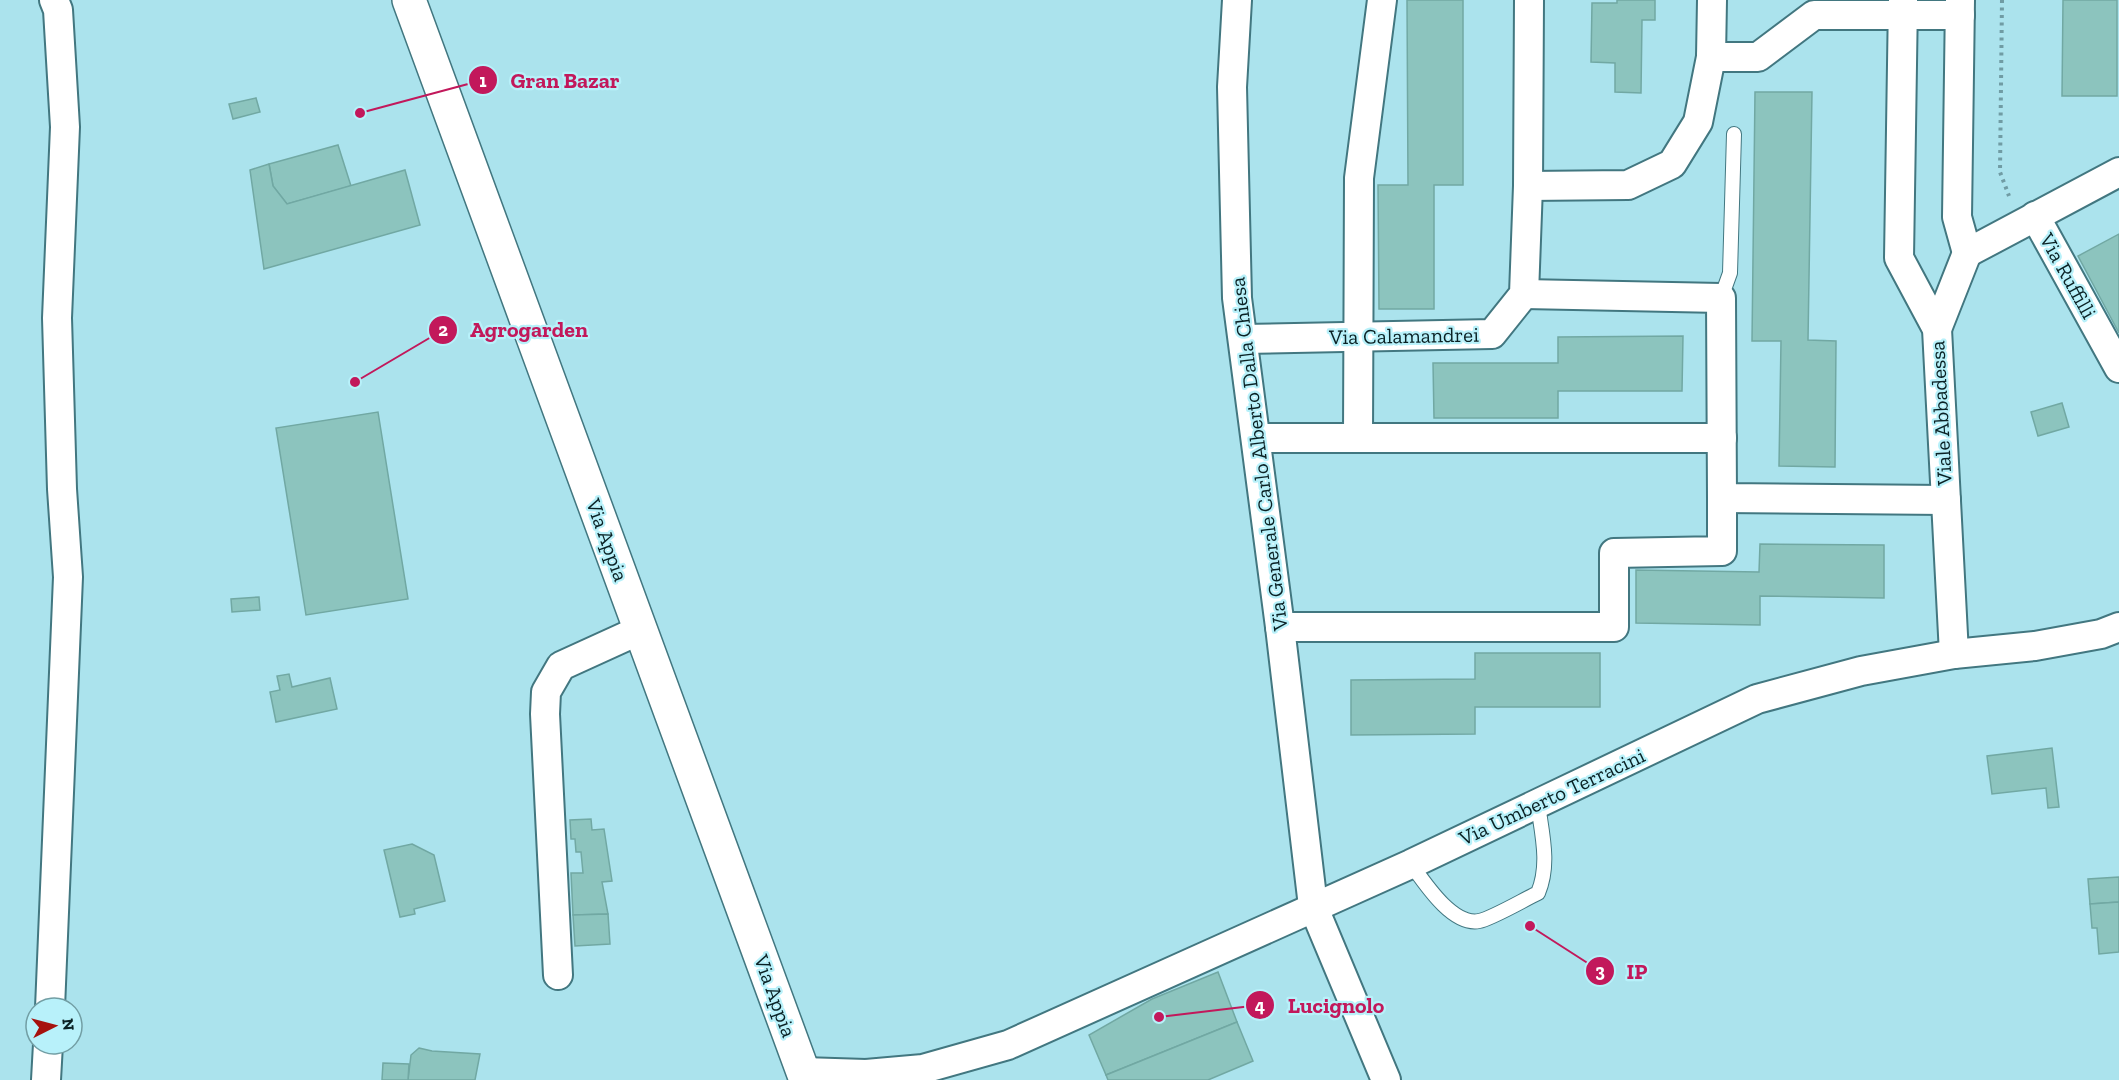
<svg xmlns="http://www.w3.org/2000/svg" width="2119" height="1080" font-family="'Zilla Slab',serif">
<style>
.building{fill:#8cc4be;stroke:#71a8a3;stroke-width:1.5}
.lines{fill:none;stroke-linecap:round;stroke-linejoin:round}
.service-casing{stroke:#427780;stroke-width:16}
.minor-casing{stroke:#427780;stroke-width:32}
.secondary-casing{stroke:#427780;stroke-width:36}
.path{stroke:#709ca4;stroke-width:4;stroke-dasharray:3 4.5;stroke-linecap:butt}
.service{stroke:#fff;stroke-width:14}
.minor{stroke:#fff;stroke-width:28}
.secondary{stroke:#fff;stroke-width:33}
.labels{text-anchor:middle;stroke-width:4.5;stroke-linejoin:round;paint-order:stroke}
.street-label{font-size:21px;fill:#0a2124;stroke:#b8f1fa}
.leader{fill:none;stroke:#c2185b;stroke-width:2}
.callout-dot{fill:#c2185b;stroke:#b8f1fa;stroke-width:2}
.mark-label{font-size:18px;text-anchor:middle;font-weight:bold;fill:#fff}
.callout-label{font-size:22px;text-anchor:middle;font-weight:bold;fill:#c2185b;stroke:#b8f1fa;stroke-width:4.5;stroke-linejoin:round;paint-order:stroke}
</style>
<rect width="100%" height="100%" fill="#abe3ed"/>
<g class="building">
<polygon points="1407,0 1463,0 1463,185 1434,185 1434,309 1379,309 1378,185 1408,185"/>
<polygon points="1617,0 1655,0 1655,20 1642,20 1641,93 1615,92 1615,63 1591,62 1592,3 1617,3"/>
<polygon points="2063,0 2117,0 2117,96 2062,96"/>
<polygon points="1755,92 1812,92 1808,340 1836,341 1835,467 1779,466 1781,341 1752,341"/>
<polygon points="256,98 260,112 233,119 229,104"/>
<polygon points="338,145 351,186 287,204 273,186 269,164"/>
<polygon points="269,164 273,186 287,204 405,170 420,225 264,269 250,170"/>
<polygon points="2119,234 2119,333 2078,256"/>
<polygon points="1683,336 1682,391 1558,391 1558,418 1434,418 1433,363 1558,363 1558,337"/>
<polygon points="2062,403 2069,427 2038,436 2031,412"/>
<polygon points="378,412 408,599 306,615 276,428"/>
<polygon points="1760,544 1884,545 1884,598 1760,596 1760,625 1636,623 1636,570 1759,572"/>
<polygon points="259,597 260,610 232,612 231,599"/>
<polygon points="1475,653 1600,653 1600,707 1475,707 1475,734 1351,735 1351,680 1475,679"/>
<polygon points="289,674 292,687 330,678 337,709 276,722 270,692 280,690 277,676"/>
<polygon points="2052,748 2059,807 2048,808 2046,788 1992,794 1987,756"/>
<polygon points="591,819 592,830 604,829 612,881 602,882 608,914 573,915 571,873 583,873 581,852 576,852 575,839 571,839 570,820"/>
<polygon points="412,844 434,855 445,901 414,909 415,914 400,917 384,850"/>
<polygon points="2119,877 2119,902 2090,904 2088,879"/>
<polygon points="2119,902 2119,952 2099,954 2097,928 2092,928 2090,904"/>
<polygon points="608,914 610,944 575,946 573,915"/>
<polygon points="1218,972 1237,1022 1106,1075 1089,1035 1152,999"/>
<polygon points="1237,1022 1253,1061 1208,1080 1108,1080 1106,1075"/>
<polygon points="419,1048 432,1051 480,1054 475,1080 408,1080 411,1055"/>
<polygon points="383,1063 409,1064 408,1080 382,1080"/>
</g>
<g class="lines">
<defs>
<g id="service">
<polyline points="1721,298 1730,273 1734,134"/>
<path d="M1411 864C1424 882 1452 926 1479 921 1491 919 1525 899 1538 893 1550 865 1542 834 1538 805"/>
</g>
<g id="minor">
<polyline points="1237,0 1232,87 1237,298 1280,627 1313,906 1386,1080"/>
<polyline points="1903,0 1899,258 1937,329 1954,654"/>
<polyline points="1960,0 1957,217 1967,253"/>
<polyline points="1711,57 1758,57 1814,15 1960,15"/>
<polyline points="1528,186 1628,185 1672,164 1698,122 1711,57 1712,0"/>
<polyline points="2035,216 2119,368"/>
<polyline points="1967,253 2119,172"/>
<polyline points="1524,294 1721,298 1722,498 1946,500"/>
<polyline points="1937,329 1967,253"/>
<polyline points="1243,339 1492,334 1524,294 1528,186 1529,0"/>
<polyline points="1256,438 1722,438"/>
<polyline points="1358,438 1359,178 1382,0"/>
<polyline points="1280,627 1614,627 1614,553 1722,551 1722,498"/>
<polyline points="558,975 545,714 546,692 561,666 640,630"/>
<polyline points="50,1008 68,577 62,489 57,318 65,127 58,10 54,0"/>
<polyline points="803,1072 866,1074 923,1069 1008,1045 1411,864 1757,699 1861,671 1954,654 2035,646 2101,634 2119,627"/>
<polyline points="46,1080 48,1044"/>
</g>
<polyline id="secondary" points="409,0 806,1080"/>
</defs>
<use href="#service" class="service-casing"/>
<use href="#minor" class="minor-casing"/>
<use href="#secondary" class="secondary-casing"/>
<polyline class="path" points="2002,0 2000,172 2009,196"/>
<use href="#service" class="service"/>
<use href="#minor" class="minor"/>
<use href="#secondary" class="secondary"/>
</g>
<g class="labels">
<g class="street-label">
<text transform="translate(2068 276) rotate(61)" y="7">Via Ruffilli</text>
<text transform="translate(1404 336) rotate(-1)" y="7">Via Calamandrei</text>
<text transform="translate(1941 413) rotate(-93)" y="7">Viale Abbadessa</text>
<text transform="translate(1259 454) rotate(-97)" y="7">Via Generale Carlo Alberto Dalla Chiesa</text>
<text transform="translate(607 540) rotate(70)" y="7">Via Appia</text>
<text transform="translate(1552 797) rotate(-25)" y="7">Via Umberto Terracini</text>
<text transform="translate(775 996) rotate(70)" y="7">Via Appia</text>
</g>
</g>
<path class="leader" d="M360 113L483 80M355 382L443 330M1530 926L1600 971M1159 1017L1260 1005"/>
<g class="callout-dot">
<circle cx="360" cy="113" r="6"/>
<circle cx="355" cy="382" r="6"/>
<circle cx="1530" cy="926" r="6"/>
<circle cx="1159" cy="1017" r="6"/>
<circle cx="483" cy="80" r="15"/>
<circle cx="443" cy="330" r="15"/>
<circle cx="1600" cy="971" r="15"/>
<circle cx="1260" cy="1005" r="15"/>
</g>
<g class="mark-label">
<text x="483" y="87">1</text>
<text x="443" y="336">2</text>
<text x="1600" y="977">3</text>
<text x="1260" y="1012">4</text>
</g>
<g class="callout-label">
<text x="565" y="88">Gran Bazar</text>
<text x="529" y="337">Agrogarden</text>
<text x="1637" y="979">IP</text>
<text x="1336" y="1013">Lucignolo</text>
</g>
<g transform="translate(54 1026) rotate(84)"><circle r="28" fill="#b8f1fa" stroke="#729ea4" stroke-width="1.5"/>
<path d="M0-4.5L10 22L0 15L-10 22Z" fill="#a6120e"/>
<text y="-9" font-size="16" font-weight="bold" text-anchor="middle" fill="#0a2124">N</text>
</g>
</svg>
